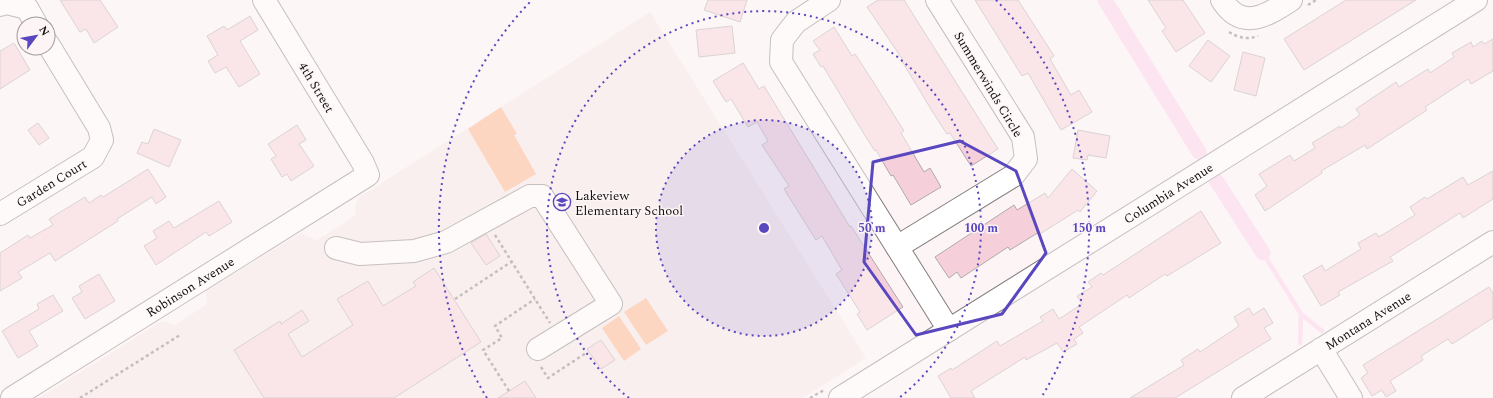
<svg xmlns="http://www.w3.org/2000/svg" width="1493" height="398" font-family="Spectral,serif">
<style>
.built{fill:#f6e6e6}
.green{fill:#fab080}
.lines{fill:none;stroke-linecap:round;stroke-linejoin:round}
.stream{stroke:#fdceec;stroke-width:4.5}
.canal{stroke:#fdceec;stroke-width:15}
.building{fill:#f5d0da;stroke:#b0a9ab}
.minor-casing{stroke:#847d7d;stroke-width:24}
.path{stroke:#7f7a7a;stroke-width:2.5;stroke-dasharray:3 3;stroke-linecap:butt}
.minor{stroke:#fff;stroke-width:22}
.marked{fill:none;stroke:#5947bf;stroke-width:3;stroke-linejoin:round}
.ring{fill:none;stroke:#5947bf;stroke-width:2;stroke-dasharray:2 4}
.labels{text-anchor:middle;stroke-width:3;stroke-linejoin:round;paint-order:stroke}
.street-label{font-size:13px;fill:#110f0f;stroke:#fdf5f5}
.poi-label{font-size:13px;fill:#110f0f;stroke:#fdf5f5;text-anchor:start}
.centre{fill:#5947bf;stroke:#fdf5f5;stroke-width:2}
.ring-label{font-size:12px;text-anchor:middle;font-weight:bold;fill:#5947bf;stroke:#fdf5f5;stroke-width:3;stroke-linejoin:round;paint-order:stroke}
</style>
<rect width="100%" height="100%" fill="#fdf5f5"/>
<polygon class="built" points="650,12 866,358 803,398 39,398 162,321 175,325 207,304 206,290 301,233 316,241 356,215 355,206 358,198"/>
<g class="green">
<polygon points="501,107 517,134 514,135 536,174 505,192 468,129"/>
<polygon points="646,298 668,331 646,345 624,312"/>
<polygon points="619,316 641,349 624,361 602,328"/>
</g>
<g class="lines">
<g class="stream">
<polyline points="1263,253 1301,314 1322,331"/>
<polyline points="1300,343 1301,314"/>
</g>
<g class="canal">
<polyline points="1105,0 1199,152"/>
<polyline points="1216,180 1263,253"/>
</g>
</g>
<g class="building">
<polygon points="60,0 100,0 118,27 94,43 86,29 80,32"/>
<polygon points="708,0 747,0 740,22 704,10"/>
<polygon points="878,0 904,0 998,149 971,166 950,133 947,134 932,111 902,61 903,60 867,7"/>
<polygon points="975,0 1018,0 1054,56 1050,59 1071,95 1079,90 1092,112 1061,130 1028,73 1022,76"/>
<polygon points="1148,0 1183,0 1205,33 1176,52 1162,31 1166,28"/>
<polygon points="1346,0 1416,0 1304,70 1284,39"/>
<polygon points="250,16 258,30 240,41 260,74 239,87 226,67 215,73 208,61 218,55 207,36 224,26 227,30"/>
<polygon points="732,26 735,53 699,57 696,30"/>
<polygon points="834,27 852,56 855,54 872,80 904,131 901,133 924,172 930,168 941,187 911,205 893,175 891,176 876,150 875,151 864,134 823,66 821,67 813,54 820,50 813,41"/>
<polygon points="1493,39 1493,71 1471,84 1468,79 1425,107 1427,110 1367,149 1365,145 1321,171 1322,173 1265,211 1255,195 1267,186 1259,174 1290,155 1294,161 1315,148 1312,143 1340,126 1341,128 1360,115 1356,109 1396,82 1399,87 1428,69 1430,73 1454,57 1452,53 1471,42 1473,47 1482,41 1484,44"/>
<polygon points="1208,40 1230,56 1211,82 1189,66"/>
<polygon points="14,43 30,70 0,89 0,51"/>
<polygon points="1243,52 1265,58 1256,96 1234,90"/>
<polygon points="743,63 759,89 764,86 850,227 851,226 903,307 867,330 857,314 860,312 836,274 842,270 822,236 816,240 784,189 789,186 762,145 768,141 757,122 748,127 731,99 726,102 713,81"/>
<polygon points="38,123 49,138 39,145 28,130"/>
<polygon points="297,125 306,140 299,144 314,166 291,181 287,174 282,177 271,159 276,156 268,144"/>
<polygon points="154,129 181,140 169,167 137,153 142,142 148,144"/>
<polygon points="1078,130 1110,136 1106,158 1088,155 1087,160 1073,158"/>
<polygon points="148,169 166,197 156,204 152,197 117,219 118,221 55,261 50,253 18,272 22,278 0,291 0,253 28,235 30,238 53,225 49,219 85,197 89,203 101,195 103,197"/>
<polygon points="1072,169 1097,191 1080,212 1078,210 1040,234 1039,232 1010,250 1008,247 961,278 957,272 949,278 935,257 1014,205 1017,210 1045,193 1048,198"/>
<polygon points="1493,171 1493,199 1463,218 1460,213 1390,257 1393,261 1338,292 1340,295 1321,306 1303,276 1322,265 1325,271 1361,249 1358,243 1376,233 1379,237 1415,215 1410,207 1425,197 1427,199 1463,177 1468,185"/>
<polygon points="219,201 232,222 209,236 206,232 156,265 144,246 157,238 153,231 169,221 174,228"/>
<polygon points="1201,211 1221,243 1167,276 1165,274 1129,298 1127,295 1079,327 1083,333 1074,339 1077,344 1063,352 1057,343 1026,360 1025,357 971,391 975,398 951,398 938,376 951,368 952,370 997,341 1000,346 1043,321 1040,317 1053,309 1059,319 1082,304 1077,296 1092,287 1088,282 1101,273 1103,275"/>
<polygon points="486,234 500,256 486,265 471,243"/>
<polygon points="434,268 481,342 394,398 264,398 234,350 280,321 281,324 302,310 309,321 288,334 302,357 353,325 337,299 368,281 383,306 416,286 413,282"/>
<polygon points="99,274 115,301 85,319 72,298 82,292 79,286"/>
<polygon points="1489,287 1493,293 1493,318 1452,344 1448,339 1421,356 1423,360 1390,381 1396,391 1386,397 1382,390 1372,396 1361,378 1368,373 1363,365"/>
<polygon points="53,295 63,311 29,331 38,346 18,358 2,331 39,309 37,304"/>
<polygon points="1249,308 1253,315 1264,308 1273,323 1264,328 1271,339 1175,398 1130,398 1184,365 1181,360 1198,349 1200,352 1239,326 1234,317"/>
<polygon points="601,340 615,360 601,369 587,349"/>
<polygon points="525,381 536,398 498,398"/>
</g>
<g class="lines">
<defs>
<g id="minor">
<polyline points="829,0 796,22 782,40 781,62 949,330"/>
<path d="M1222 0C1242 32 1268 15 1291 0"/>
<polyline points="0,5 7,3 27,8 36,24"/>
<path id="s1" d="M0 214 93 157 102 140 99 128 48 44"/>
<polyline points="897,247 1013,176 1026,159 1023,137 937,0"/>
<polyline points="336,248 360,254 414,251 446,242 530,196 542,196 611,304 538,349"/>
<polyline points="1321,349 1351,398"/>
<path id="s2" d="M12 398 368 175 363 163 264 0"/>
<path id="s3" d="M840 398 1476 0"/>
<path id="s4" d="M1243 398 1493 242"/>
</g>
</defs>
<use href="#minor" class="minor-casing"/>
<g class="path">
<polyline points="1308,5 1316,0"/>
<path d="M1229 32C1238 38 1248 40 1258 36"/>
<polyline points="495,235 550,323"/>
<polyline points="455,299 511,262"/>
<polyline points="541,367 548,378 586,353"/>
<polyline points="509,391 483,350 502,338 495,326 535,299"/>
<polyline points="80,398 180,335"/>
<polyline points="810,398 824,390"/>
</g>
<use href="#minor" class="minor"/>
</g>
<path d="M0 0H1493V398H0ZM960 141 1016 171 1046 253 1002 314 916 335 864 262 873 162Z" fill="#fdf5f5" fill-opacity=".55" fill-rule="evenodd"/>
<path class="marked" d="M960 141 1016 171 1046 253 1002 314 916 335 864 262 873 162Z"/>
<circle cx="764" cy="228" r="108" fill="#5947bf" fill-opacity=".12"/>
<g class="ring">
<circle cx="764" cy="228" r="108"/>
<path d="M629 398A217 217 0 1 1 899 398"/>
<path d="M487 398A325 325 0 0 1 532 0M996 0A325 325 0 0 1 1041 398"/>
</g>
<defs>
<symbol id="school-ring" viewBox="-11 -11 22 22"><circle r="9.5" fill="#fdf5f5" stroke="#5947bf" stroke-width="1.5"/><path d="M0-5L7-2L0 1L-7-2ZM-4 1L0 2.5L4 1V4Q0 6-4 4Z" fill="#5947bf"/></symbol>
</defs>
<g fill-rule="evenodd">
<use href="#school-ring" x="552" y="192" width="20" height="20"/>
</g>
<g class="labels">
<g class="street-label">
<text transform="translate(989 84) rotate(59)" y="5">Summerwinds Circle</text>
<text transform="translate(317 87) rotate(59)" y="5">4th Street</text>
<text dy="5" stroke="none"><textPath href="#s1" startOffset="60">Garden Court</textPath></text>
<text dy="5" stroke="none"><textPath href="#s3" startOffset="387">Columbia Avenue</textPath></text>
<text dy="5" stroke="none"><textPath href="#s2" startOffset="210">Robinson Avenue</textPath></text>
<text dy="5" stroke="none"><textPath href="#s4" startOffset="147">Montana Avenue</textPath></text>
</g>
<g class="poi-label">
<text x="575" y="200">Lakeview<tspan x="575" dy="15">Elementary School</tspan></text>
</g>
</g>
<circle cx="764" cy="228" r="6" class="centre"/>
<g class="ring-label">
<text x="872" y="232">50 m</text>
<text x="981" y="232">100 m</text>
<text x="1089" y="232">150 m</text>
</g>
<g transform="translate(36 36) rotate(58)"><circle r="19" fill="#fdf5f5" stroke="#9f9999"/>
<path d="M0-3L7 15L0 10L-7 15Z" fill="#5947bf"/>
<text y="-6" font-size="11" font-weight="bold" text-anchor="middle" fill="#110f0f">N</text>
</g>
</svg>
